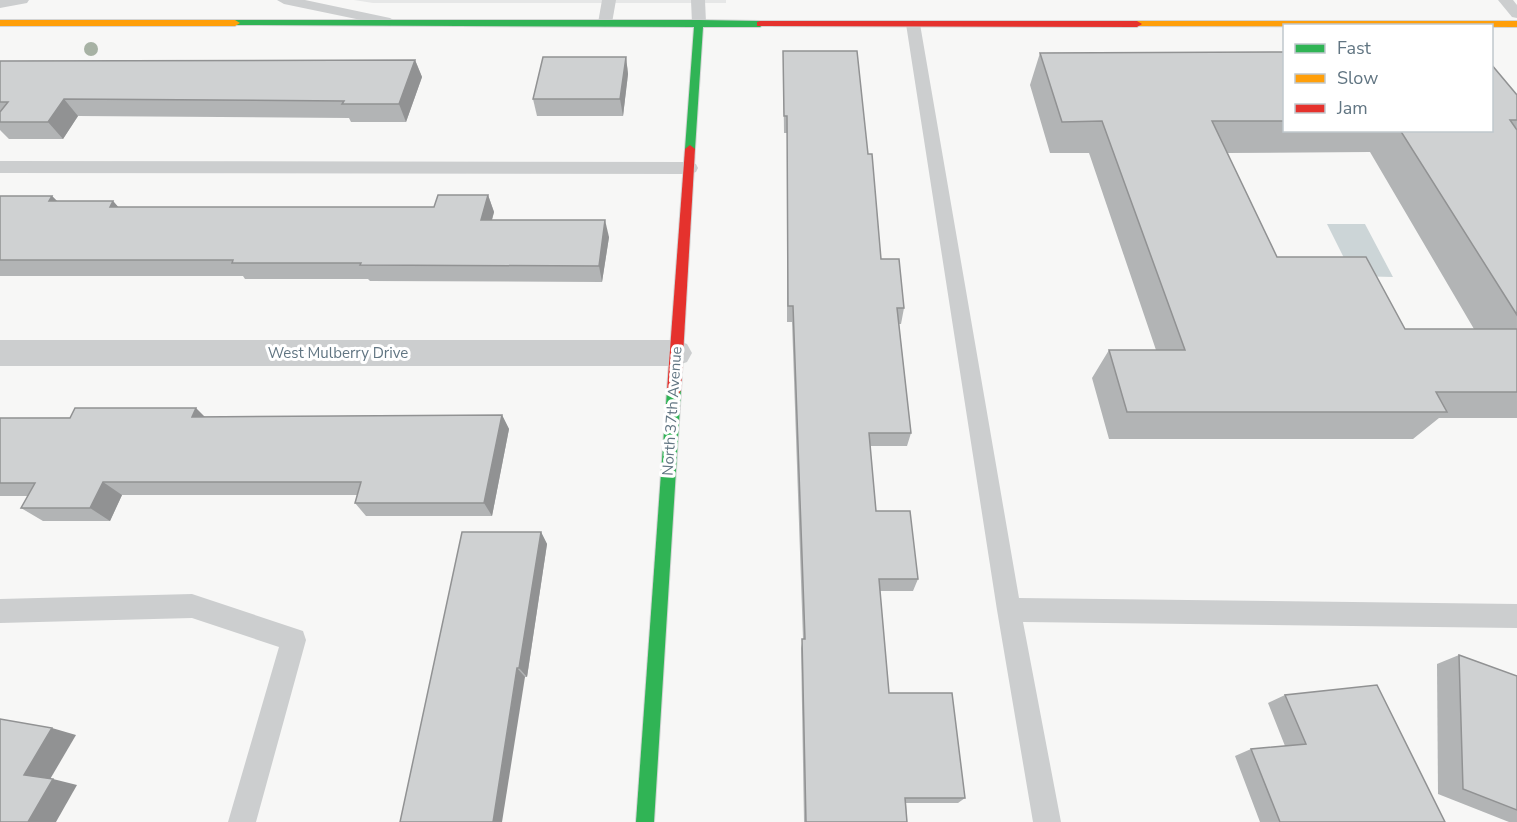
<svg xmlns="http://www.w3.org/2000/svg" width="1517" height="822" font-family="'Nunito Sans',sans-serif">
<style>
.built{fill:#e6e7e7}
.water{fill:#ccd5d7}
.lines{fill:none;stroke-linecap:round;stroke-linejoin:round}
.fast-casing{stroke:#d3d4d4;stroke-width:2}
.slow-casing{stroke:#d3d4d4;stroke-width:2}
.jam-casing{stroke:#d3d4d4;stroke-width:2}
.lane{fill:#cccecf;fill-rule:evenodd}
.street{fill:#cccecf;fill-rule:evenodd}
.fast{fill:#30b455;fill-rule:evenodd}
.slow{fill:#ff9f0a;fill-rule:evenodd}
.jam{fill:#e5322d;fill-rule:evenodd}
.tree{fill:#a7b2a4}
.wall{fill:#b2b4b5;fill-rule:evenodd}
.shaded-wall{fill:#919293}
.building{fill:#cfd1d2;stroke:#919293;stroke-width:1.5}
.labels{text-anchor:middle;stroke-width:6;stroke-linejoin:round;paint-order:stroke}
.street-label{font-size:15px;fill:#617582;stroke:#fff}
</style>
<rect width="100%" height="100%" fill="#f7f7f6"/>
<polygon class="built" points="354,0 726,0 726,3 373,3"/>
<polygon class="water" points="1327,224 1365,224 1393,277 1353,276"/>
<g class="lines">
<defs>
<g id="fast">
<polygon points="235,20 699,20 760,21 765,24 760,27 703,27 695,149 690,153 685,149 694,27 232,25 232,21"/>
<polygon points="674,385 679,386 681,390 654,822 636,822 667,390 669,386"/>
</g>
<g id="slow">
<polygon points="0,20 235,20 240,23 235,26 0,26"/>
<polygon points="1137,21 1517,21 1517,27 1134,26 1132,24"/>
</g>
<g id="jam">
<polygon points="760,21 1137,21 1142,24 1137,27 757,26 757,22"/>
<polygon points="690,145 695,149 681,390 679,394 669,394 667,390 685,149"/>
</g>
</defs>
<use href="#fast" class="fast-casing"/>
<use href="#slow" class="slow-casing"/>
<use href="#jam" class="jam-casing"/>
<g class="lane">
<polygon points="0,0 29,0 27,3 0,8"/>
<polygon points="277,0 305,0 390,18 397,22 390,26 284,4"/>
<polygon points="602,0 616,0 612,23 605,27 598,23"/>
<polygon points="691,0 705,0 706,23 704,26 699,27 692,23"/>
<polygon points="1498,0 1513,0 1517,5 1517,18 1512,17"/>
<polygon points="913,20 920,24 1019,598 1517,604 1517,628 1023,622 1061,822 1033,822 997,610 906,24"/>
<polygon points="0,161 690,162 696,164 698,168 696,172 690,174 0,173"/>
<polygon points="192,594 303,631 306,640 256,822 228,822 279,647 192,618 0,623 0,599"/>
</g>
<polygon class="street" points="0,340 676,340 687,344 692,353 687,362 676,366 0,366"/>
<use href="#fast" class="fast"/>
<use href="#slow" class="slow"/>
<use href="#jam" class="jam"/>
</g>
<circle class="tree" cx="91" cy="49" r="7"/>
<g class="wall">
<polygon points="783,51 868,154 881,259 904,308 901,324 899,324 911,433 907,446 870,446 876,511 918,579 913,591 880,591 889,693 965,798 958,803 906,803 907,822 804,822 801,648 803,639 792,322 787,322 787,133 784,133"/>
<path d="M1284 52V130H1491L1517 95V418H1439L1413 439H1109L1092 378 1109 350H1156L1089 153H1050L1030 85 1040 53ZM1370 152 1474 329H1405L1277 257 1227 153Z"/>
<polygon points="626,57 628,74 623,116 537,116 533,99"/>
<polygon points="415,60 422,77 406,122 351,122 349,118 78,116 63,139 9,139 0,130 0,61"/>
<polygon points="488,195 494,212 492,220 609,237 602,282 370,281 368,279 245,279 243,276 0,276 0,196 52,196 57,201 113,201 118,207 434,207"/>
<polygon points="502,415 509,429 492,516 366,516 355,503 357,495 122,495 110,521 43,521 21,508 28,496 0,496 0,418"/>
<polygon points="541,532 547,544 527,677 525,677 400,822"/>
<polygon points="1459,655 1517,676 1517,822 1509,822 1438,794 1437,664"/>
<polygon points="1285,695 1445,822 1260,822 1235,756 1251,749 1285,746 1268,703"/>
</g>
<g class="shaded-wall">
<polygon points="626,57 628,74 623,116 620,99"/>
<polygon points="415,60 422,77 406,122 399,104"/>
<polygon points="64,99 78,116 63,139 48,122"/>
<polygon points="488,195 494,212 487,237 481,220"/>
<polygon points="52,196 68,212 49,201"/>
<polygon points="113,201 128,218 110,207"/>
<polygon points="605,220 609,237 602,282 599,266"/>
<polygon points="196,408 211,423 192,417"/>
<polygon points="502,415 509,429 492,516 484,503"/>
<polygon points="103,482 122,495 110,521 90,508"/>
<polygon points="541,532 547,544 527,677 519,668"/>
<polygon points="517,668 525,677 502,822 493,822"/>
<polygon points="52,728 76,735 49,781 24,775"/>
<polygon points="53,779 77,785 56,822 28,822"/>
</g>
<g class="building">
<polygon points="783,51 857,51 868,154 872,154 881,259 899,259 904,308 897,308 911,433 869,433 876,511 910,511 918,579 879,579 889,693 952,693 965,798 905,798 907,822 806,822 802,639 805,639 793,306 788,306 787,116 784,116"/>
<polygon points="1284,52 1284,121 1212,121 1277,257 1366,257 1405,329 1517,329 1517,392 1436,392 1447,412 1127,412 1109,350 1185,350 1102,121 1062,122 1040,53"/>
<polygon points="543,57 626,57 620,99 533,99"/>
<polygon points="415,60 399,104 342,104 344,101 64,99 48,122 0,122 0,112 8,102 0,102 0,61"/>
<polygon points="1491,64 1517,95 1517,120 1510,120 1517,130 1517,315 1400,130 1491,130"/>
<polygon points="438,195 488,195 481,220 605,220 599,266 360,265 361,263 232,263 233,260 0,260 0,196 52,196 49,201 113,201 110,207 434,207"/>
<polygon points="75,408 196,408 192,417 502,415 484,503 355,503 361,482 103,482 90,508 21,508 35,483 0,483 0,418 70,418"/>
<polygon points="462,532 541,532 519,668 517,668 493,822 400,822"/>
<polygon points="1459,655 1517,676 1517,810 1463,789"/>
<polygon points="1377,685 1445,822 1280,822 1251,749 1306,744 1285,695"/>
<polygon points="0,719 52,728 24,775 53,779 28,822 0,822"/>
</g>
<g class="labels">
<g class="street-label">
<text x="338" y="358">West Mulberry Drive</text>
<text transform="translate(672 411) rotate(-86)" y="5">North 37th Avenue</text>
</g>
</g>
<rect x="1283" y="24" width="210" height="108" fill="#ffffff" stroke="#c0c8cd" stroke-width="1.5"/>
<rect x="1295" y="44" width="30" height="9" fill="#30b455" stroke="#c0c8cd" stroke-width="1.5"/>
<text x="1337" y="54" font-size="18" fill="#617582">Fast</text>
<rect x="1295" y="74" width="30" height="9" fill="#ff9f0a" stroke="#c0c8cd" stroke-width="1.5"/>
<text x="1337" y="84" font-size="18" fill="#617582">Slow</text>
<rect x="1295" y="104" width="30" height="9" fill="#e5322d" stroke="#c0c8cd" stroke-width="1.5"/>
<text x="1337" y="114" font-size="18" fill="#617582">Jam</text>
</svg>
